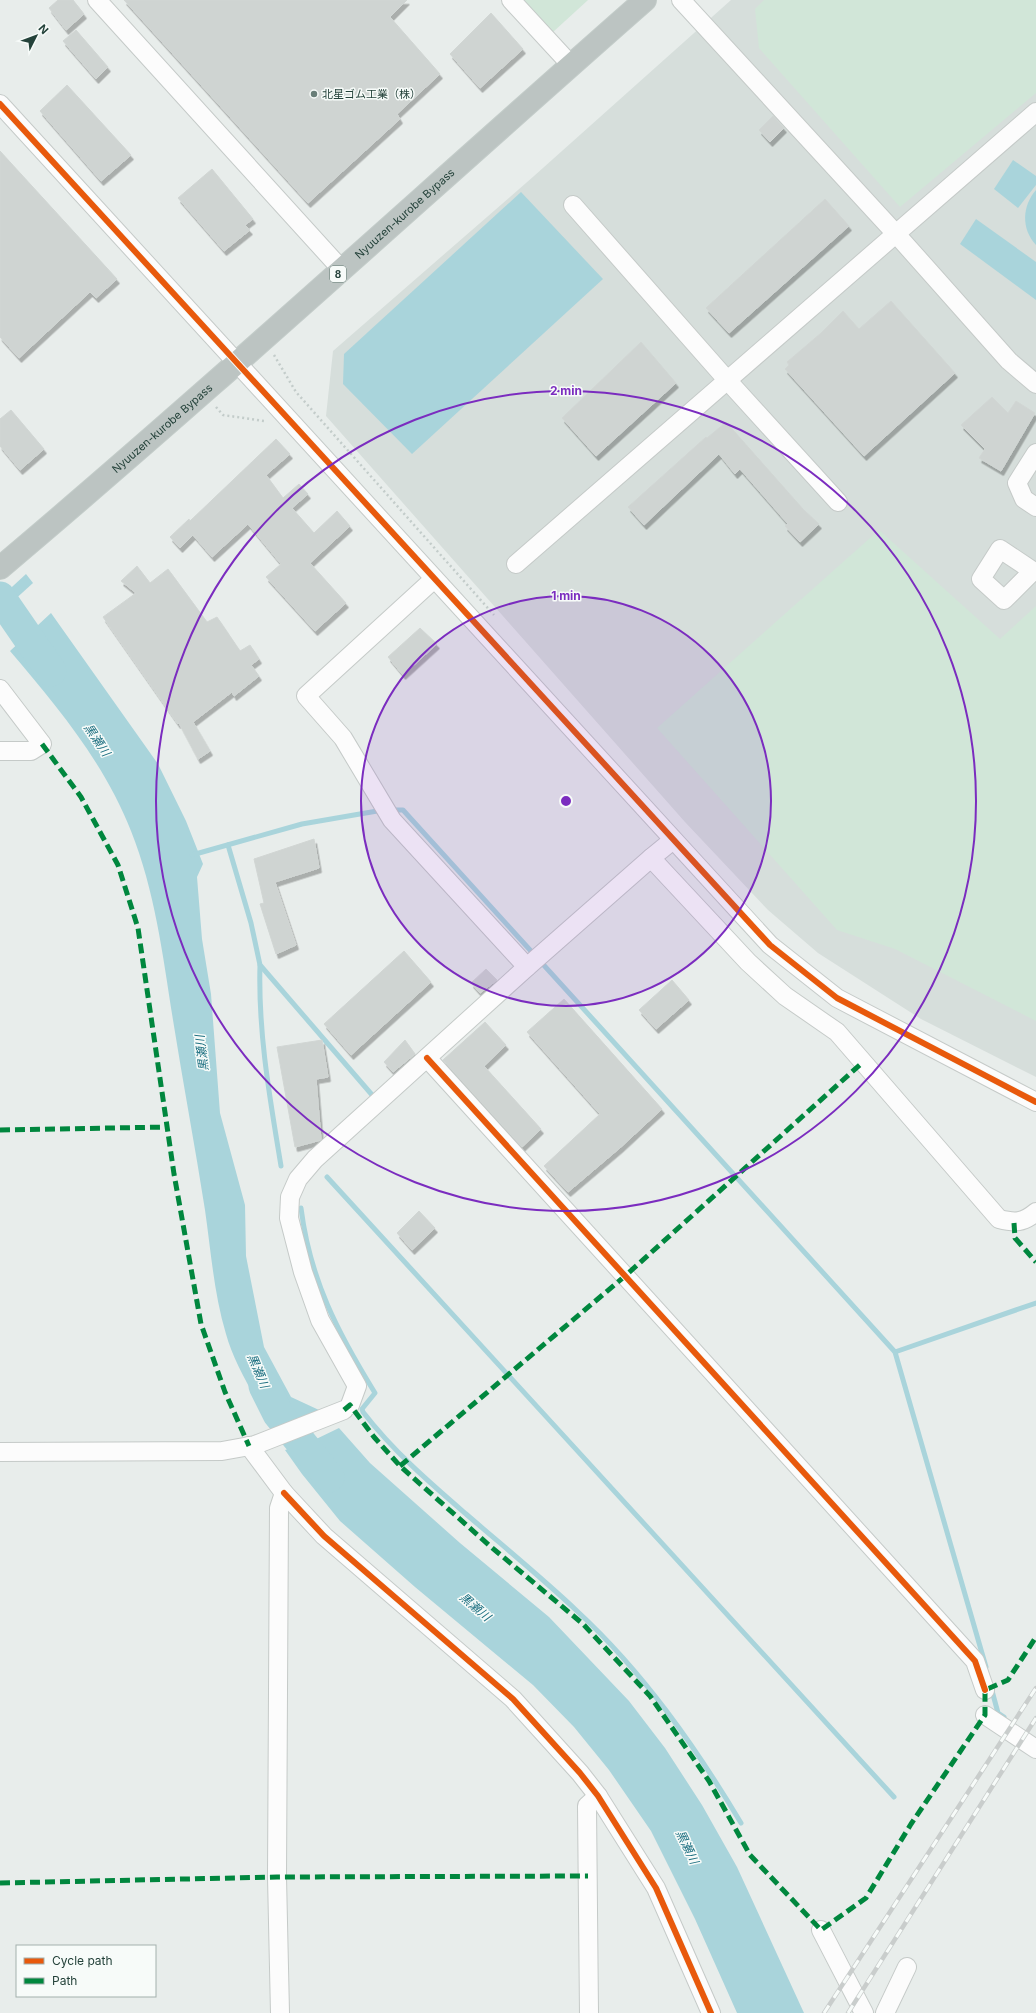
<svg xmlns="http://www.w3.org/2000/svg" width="1036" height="2013" font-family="Inter,'Noto Sans JP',sans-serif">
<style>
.built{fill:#d6dedb}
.green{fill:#d1e6d8}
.water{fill:#a9d4db}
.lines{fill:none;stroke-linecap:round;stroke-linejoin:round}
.stream{stroke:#a9d4db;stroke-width:5}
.river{stroke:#a9d4db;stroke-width:31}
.building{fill:#cfd4d2;stroke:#d1d6d4;filter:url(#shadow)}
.minor-casing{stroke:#c5cac8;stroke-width:20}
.highway-casing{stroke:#c3ccc9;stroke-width:24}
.path{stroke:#c3ccca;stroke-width:2.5;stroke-dasharray:2 3;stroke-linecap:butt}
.minor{stroke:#fcfcfc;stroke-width:18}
.highway{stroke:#bcc4c2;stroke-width:22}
.rail-casing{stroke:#c9cdcc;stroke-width:4.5}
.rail{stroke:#f7fbf9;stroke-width:3;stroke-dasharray:9;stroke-linecap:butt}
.quiet{stroke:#00873e;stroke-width:5;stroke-dasharray:10 5;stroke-linecap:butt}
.cycleway-casing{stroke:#f7fbf9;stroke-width:8}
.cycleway{stroke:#e8590c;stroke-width:6}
.ring{fill:none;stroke:#7b2cbf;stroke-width:2}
.poi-dot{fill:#697e78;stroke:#f7fbf9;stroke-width:1.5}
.labels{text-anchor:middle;stroke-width:3;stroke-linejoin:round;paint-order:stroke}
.shield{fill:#f7fbf9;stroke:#637a73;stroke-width:1}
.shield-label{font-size:10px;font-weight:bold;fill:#24423a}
.poi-label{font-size:11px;fill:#24423a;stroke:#f7fbf9;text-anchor:start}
.street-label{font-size:11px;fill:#24423a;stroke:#f7fbf9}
.water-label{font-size:12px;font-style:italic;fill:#1c6f80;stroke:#f7fbf9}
.centre{fill:#7b2cbf;stroke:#f7fbf9;stroke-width:2}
.ring-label{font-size:12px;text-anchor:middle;font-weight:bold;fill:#7b2cbf;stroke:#f7fbf9;stroke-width:3;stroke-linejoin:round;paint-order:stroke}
</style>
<defs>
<filter id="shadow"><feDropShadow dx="2.5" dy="4.5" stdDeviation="0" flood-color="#0004"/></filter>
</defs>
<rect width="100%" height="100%" fill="#e8edeb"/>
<polygon class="built" points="731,0 1036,0 1036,1077 921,1019 818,953 768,910 685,822 326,416 333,351 534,176"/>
<g class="green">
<polygon points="524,0 588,0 553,32"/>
<polygon points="764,0 1036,0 1036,93 900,207 759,48 755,9"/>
<polygon points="879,530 1000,639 1036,606 1036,1021 895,949 837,930 657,728"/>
</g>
<g class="water">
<polygon points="1013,160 1036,176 1036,185 1018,208 994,189"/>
<path d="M1036 190V245C1021 229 1022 206 1036 190Z"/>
<polygon points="521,192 603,279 412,454 343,384 344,354"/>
<polygon points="976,219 1036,262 1036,300 960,244"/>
<polygon points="26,574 33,583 0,613 0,598"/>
<path d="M51 613 158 764 186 821 203 864 197 877 202 939 211 994 220 1113 245 1205 246 1256 264 1347 291 1397 319 1410 272 1428C257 1400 234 1364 226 1334 214 1294 211 1252 205 1210 195 1146 183 1083 173 1020 163 956 155 891 131 831 105 764 57 706 10 651Z"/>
<polygon points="339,1428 370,1463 460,1543 549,1617 629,1701 665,1748 702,1805 737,1867 804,2013 737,2013 695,1919 651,1831 609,1770 574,1727 533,1685 415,1587 340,1521 302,1474 285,1450 312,1441"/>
</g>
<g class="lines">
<g class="stream">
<polyline points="391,810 403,810 895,1352 986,1667"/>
<polyline points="228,845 251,923 260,965 373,1096"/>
<polyline points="192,855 302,824 383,810"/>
<path d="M260 965C258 1033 270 1099 281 1166"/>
<polyline points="327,1177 894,1797"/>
<path d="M301 1208C310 1280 338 1333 375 1393L362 1409 363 1412C393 1451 429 1482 466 1514 503 1546 541 1577 577 1611 643 1672 695 1746 741 1823"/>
<polyline points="895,1352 1036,1303"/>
<polyline points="991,1687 998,1713 1004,1717"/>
</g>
<g class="river">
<polyline points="0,597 51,671"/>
<polyline points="264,1386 278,1414 329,1477"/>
</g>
</g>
<g class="building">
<polygon points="58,0 73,0 84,14 66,30 49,8"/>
<polygon points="124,0 407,0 390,17 440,74 397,114 400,119 308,203"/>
<polygon points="491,13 523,49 480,88 450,54"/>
<polygon points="76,30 108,67 96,79 63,41"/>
<polygon points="67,85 131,155 101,181 40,111"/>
<polygon points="773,116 784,128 770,142 759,130"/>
<polygon points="0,151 117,279 96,298 90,292 19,358 0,337"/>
<polygon points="212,169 253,219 245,225 250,230 224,251 178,198"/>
<polygon points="825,199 849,226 729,333 706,308"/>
<polygon points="891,301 955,373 864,456 785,369 789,365 787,362 821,333 843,311 859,329"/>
<polygon points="641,342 676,383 596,456 562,418"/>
<polygon points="992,397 1008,413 1016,401 1035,413 1001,471 979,458 985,449 961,425"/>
<polygon points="11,410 44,449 20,470 0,446 0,419"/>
<polygon points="726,422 803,509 819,524 800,542 785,526 788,524 740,469 735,474 719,454 644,525 628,507 706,437 707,438"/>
<polygon points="276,439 290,454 266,475 283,498 299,484 308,494 292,508 314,533 337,511 350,526 310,563 346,603 315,631 266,577 281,564 248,524 212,557 193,535 180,548 170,537 189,519 190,521"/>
<polygon points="137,566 150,583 168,569 207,622 217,617 240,651 250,645 259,659 251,665 259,676 234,696 232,692 193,722 210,751 198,759 179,723 178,724 103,617 136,593 121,581"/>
<polygon points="420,628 437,644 403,675 388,657"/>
<polygon points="314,839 319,868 275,882 296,945 276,954 260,904 264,903 254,859"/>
<polygon points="404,951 431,982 351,1055 324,1024"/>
<polygon points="486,969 497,980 480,993 471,983"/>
<polygon points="672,980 689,1000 656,1029 639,1010"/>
<polygon points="564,999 662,1109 621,1147 568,1192 544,1166 600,1114 527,1032"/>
<polygon points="485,1022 506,1045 484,1066 541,1129 522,1147 443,1060"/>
<polygon points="322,1040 328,1077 316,1079 321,1140 295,1147 277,1047"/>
<polygon points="405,1040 415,1054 393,1072 384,1062"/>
<polygon points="419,1211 435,1228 412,1250 397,1233"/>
</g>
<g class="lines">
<defs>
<g id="minor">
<polyline points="97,0 342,270"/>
<polyline points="511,0 571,65"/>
<polyline points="681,0 897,235 1009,361 1036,384"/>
<polyline points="0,104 770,945 837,998 1036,1102"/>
<polyline points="573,205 728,381 838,502"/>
<polyline points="1036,453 1017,483 1024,499 1036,507"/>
<polyline points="516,564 1036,112"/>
<polyline points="1033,571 1004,600 981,579 1000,549 1033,571 1036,572"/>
<polyline points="434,579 306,696 343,738 392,820 527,967"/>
<polyline points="0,689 42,744 31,751 0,751"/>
<path d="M673 840 651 858 748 962 785 996 837 1032 999 1219C1015 1223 1023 1223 1036 1212"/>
<polyline points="427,1058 975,1661 985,1690"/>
<polyline points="350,1405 357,1386 320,1320 303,1272 289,1218 290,1197 298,1179 315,1159 527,967 651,858"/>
<polyline points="249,1446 284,1493 279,1508 277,1877 280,2013"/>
<polyline points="0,1452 222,1451 255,1445 344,1410"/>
<polyline points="284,1493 324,1536 513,1699 580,1773 598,1796 656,1888 711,2013"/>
<polyline points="985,1715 1036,1749"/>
<polyline points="821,1930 864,2013"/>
<polyline points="589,2013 587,1806 598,1796"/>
<polyline points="885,2013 907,1967"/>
</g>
<g id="highway">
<path id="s1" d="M0 568C219 383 430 189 645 0"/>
</g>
</defs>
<use href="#minor" class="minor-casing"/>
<use href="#highway" class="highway-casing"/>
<g class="path">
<polyline points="274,355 296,392 494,615"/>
<polyline points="216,407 223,415 264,421 266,423"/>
</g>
<use href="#minor" class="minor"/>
<use href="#highway" class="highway"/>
<defs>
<g id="rail">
<polyline points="824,2013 1036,1688"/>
<polyline points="848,2013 1036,1718"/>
</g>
</defs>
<use href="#rail" class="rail-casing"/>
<use href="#rail" class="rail"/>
<g class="quiet">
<polyline points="42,744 81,797 118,865 138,928 174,1174 201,1324 225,1392 249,1446"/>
<polyline points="0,1130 167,1127"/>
<polyline points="1014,1223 1015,1238 1036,1262"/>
<polyline points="344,1410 350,1405 374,1437 400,1466 490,1546 583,1624 650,1696 709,1781 750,1855 821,1930 866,1898 911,1824 985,1715 985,1690 1008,1680 1036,1637"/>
<polyline points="400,1466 625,1276 863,1062"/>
<polyline points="0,1883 277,1877 588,1876"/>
</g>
<defs>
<g id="cycleway">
<polyline points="0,104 770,945 837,998 1036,1102"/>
<polyline points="427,1058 975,1661 985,1690"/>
<polyline points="284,1493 324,1536 513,1699 580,1773 598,1796 656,1888 711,2013"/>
</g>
</defs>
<use href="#cycleway" class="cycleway-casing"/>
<use href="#cycleway" class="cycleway"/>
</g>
<circle cx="566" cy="801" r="205" fill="#7b2cbf" fill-opacity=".12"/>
<g class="ring">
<circle cx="566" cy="801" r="205"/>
<circle cx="566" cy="801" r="410"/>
</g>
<circle class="poi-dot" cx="314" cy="94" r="4"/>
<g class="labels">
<rect class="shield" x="330" y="266" width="16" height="16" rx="3"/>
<g class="shield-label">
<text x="338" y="278">8</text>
</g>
<g class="poi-label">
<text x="322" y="98">北星ゴム工業（株）</text>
</g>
<g class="street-label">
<text dy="4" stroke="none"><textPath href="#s1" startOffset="538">Nyuuzen-kurobe Bypass</textPath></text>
<text dy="4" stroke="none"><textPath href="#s1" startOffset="214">Nyuuzen-kurobe Bypass</textPath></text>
</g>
<g class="water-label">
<text transform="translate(97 740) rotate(56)" y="4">黒瀬川</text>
<text transform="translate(202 1053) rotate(-97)" y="4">黒瀬川</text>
<text transform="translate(258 1371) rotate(67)" y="4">黒瀬川</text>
<text transform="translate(475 1607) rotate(40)" y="4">黒瀬川</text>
<text transform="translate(687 1847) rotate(64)" y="4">黒瀬川</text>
</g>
</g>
<circle cx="566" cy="801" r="6" class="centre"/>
<g class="ring-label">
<text x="566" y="395">2 min</text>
<text x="566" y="600">1 min</text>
</g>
<rect x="16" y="1945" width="140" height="52" fill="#f7fbf9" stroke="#a3b1ad"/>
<rect x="24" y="1958" width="20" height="6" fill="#e8590c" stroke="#a3b1ad"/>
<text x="52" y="1965" font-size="12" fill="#24423a">Cycle path</text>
<rect x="24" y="1978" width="20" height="6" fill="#00873e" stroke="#a3b1ad"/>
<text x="52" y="1985" font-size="12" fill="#24423a">Path</text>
<g transform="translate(36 36) rotate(48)" stroke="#f7fbf9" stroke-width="3" paint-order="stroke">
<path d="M0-3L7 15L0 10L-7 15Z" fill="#24423a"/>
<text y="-6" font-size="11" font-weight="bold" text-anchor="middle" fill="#24423a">N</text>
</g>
</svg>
